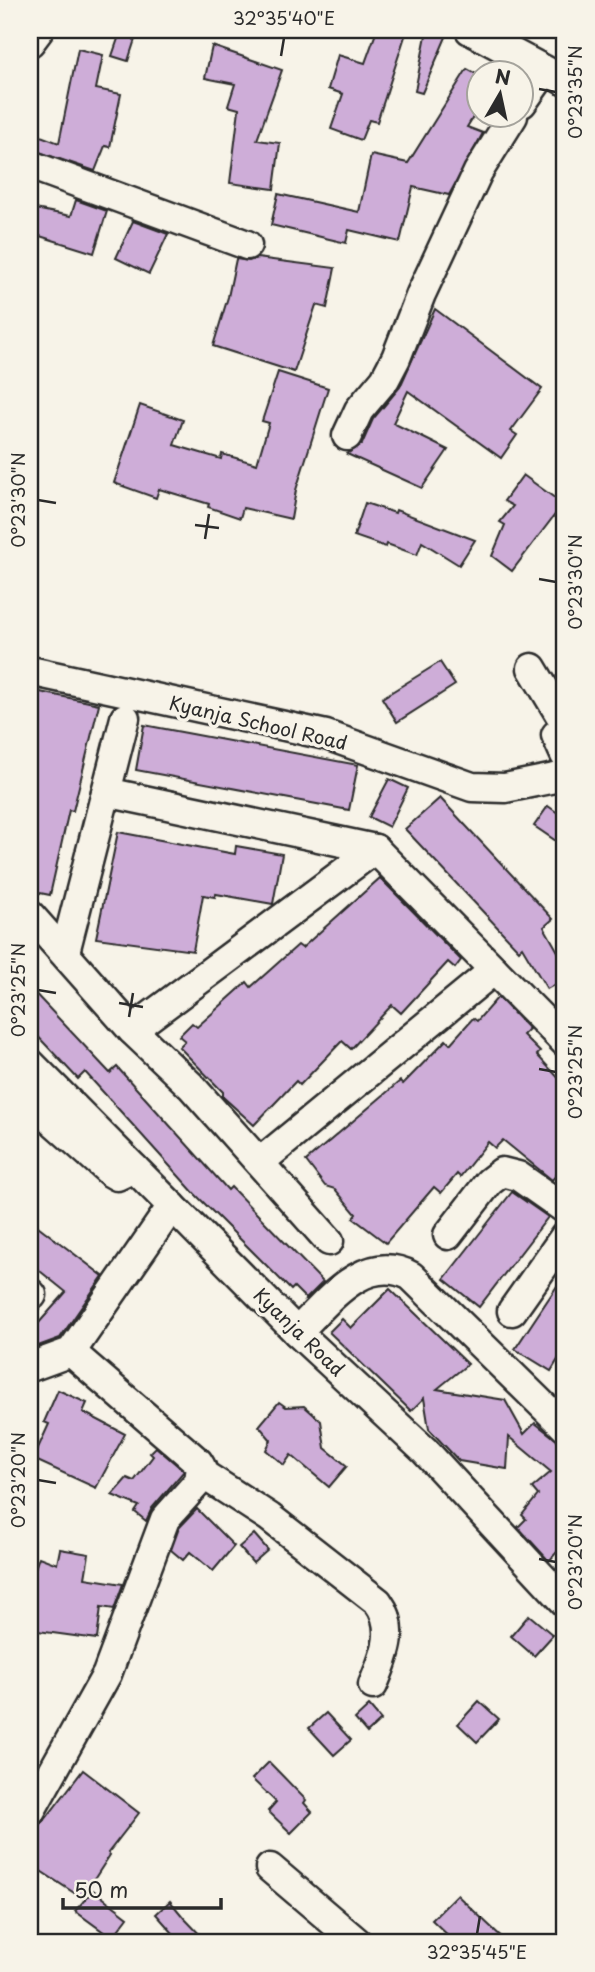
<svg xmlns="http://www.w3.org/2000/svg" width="595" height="1972" font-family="'Playpen Sans',sans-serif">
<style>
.building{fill:#ceadd8;stroke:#2b2b2b;stroke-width:2}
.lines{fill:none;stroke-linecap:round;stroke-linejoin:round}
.minor-casing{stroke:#2b2b2b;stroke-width:33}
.minor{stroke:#f7f3e8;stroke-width:28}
.ticks{fill:none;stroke:#2b2b2b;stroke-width:2.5}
.labels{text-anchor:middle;stroke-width:7;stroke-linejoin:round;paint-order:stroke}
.street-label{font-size:19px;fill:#2b2b2b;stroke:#f7f3e8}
.neatline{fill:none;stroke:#2b2b2b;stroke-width:2.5}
.ticks-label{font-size:18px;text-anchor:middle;fill:#2b2b2b}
</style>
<rect width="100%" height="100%" fill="#f7f3e8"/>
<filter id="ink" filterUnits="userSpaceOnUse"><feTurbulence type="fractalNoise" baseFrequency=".0143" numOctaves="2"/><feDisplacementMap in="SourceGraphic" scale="14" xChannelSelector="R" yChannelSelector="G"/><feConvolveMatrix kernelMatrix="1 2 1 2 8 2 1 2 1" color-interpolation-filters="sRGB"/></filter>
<g filter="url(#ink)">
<g class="building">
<polygon points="121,30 138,30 128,61 112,56"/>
<polygon points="377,30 407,30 377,122 369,120 361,140 331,129 343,94 328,89 338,55 365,63"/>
<polygon points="427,30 449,30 422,93 415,91"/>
<polygon points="212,46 282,70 257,140 280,143 274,189 230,183 239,109 228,106 235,84 205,78"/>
<polygon points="78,49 103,55 96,89 121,94 110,147 105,146 95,171 30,149 30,132 59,143"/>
<polygon points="467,69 480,76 480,106 467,127 483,133 449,195 413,187 400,242 349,230 346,243 271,225 278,194 359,212 371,155 408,163"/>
<polygon points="76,200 107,211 94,253 30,233 30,208 71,216"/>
<polygon points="133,221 168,234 149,274 116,258"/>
<polygon points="257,258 335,268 327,308 316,305 294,372 213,346 228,297 236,259 249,261"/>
<polygon points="435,309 542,389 511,431 517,435 501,458 408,391 393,423 448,450 422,488 347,454 362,444 373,419 400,387"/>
<polygon points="278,372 328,388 296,490 291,519 243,508 240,518 208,507 209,504 159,489 156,498 114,483 140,405 183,420 174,445 221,459 222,454 257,464 269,423 262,421"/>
<polygon points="523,475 563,504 512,571 492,556 505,525 500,522 513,506 504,501"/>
<polygon points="365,503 395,513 396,510 475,540 459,565 422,542 417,555 387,544 386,547 354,536"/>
<polygon points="440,662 455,685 397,722 382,698"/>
<polygon points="30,690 99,704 73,811 69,810 50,895 30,891"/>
<polygon points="144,725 358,765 349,810 136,770"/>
<polygon points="389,779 408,788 389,827 369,817"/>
<polygon points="440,798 553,919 544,927 565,964 565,979 547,989 522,947 519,950 405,829"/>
<polygon points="548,806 565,818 565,847 534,826"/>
<polygon points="118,832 235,854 236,846 282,854 273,904 216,894 215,897 203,895 193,951 96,938"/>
<polygon points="380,878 461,960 455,968 448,962 401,1013 392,1005 351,1049 342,1041 300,1085 296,1081 254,1125 223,1097 223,1092 179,1047 185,1041 179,1036 192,1023 197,1027 247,982 251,987 298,945 302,948"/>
<polygon points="30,988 110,1073 117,1067 228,1190 231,1187 323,1282 306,1299 294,1287 291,1290 195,1194 85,1072 78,1079 30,1028"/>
<polygon points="498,997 529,1029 523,1035 540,1052 537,1055 565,1085 565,1165 552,1180 503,1140 495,1148 488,1142 460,1177 457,1174 441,1193 434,1187 386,1243 353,1218 356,1214 335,1189 325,1186 306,1161 400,1081 403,1084 446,1040 450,1044 473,1018 477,1021"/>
<polygon points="512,1192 548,1217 479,1307 444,1279"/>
<polygon points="30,1220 103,1276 60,1338 30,1349 30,1333 66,1292 30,1263"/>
<polygon points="565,1274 565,1348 551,1371 515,1349"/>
<polygon points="390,1289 468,1364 437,1389 505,1400 524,1434 535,1423 565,1446 565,1543 549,1561 518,1527 526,1519 522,1515 538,1495 532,1488 551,1472 509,1437 507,1469 459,1461 429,1429 424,1398 411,1411 329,1332 342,1319 351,1328"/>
<polygon points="58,1390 87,1403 83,1412 125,1434 96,1488 33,1459 49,1424 44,1422"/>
<polygon points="279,1402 286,1407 304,1406 321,1421 325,1448 347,1466 329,1487 291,1455 284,1465 266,1450 271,1440 259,1426"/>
<polygon points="156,1447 184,1471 152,1508 146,1521 135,1512 139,1506 112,1495 127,1478 134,1481 153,1456 150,1453"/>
<polygon points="197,1509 234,1546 213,1571 190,1552 183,1560 171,1550 179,1528"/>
<polygon points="254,1534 268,1550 253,1563 239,1547"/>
<polygon points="60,1549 89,1554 85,1578 123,1584 114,1609 101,1607 97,1639 30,1630 30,1583 39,1557 57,1564"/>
<polygon points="529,1615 553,1635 534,1656 511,1636"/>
<polygon points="479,1701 499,1719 477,1742 458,1724"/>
<polygon points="369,1706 381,1720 367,1733 355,1719"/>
<polygon points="326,1713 351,1740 334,1755 309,1728"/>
<polygon points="269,1762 306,1800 304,1803 312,1812 291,1833 268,1811 276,1802 252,1779"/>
<polygon points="83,1770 139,1813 108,1853 110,1855 82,1898 30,1864 30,1833 44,1821"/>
<polygon points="93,1890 128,1917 112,1938 75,1911"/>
<polygon points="457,1895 507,1942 455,1942 432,1920"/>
<polygon points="170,1901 184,1918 207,1942 182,1942 172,1932 156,1914"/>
</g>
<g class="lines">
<defs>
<g id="minor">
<polyline points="470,30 565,81"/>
<polyline points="30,42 39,30"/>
<polyline points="522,103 544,72"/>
<polyline points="30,165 247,245"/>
<polyline points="347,436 359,410 385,379 396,358 421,294 478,172 513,116"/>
<polyline points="532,668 565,723"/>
<polyline points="30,671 326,735 472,787 505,788 565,776"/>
<polyline points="565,731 556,735 565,755"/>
<polyline points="106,792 375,849"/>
<polyline points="30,915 132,1030 191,1086 329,1241"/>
<polyline points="65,952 125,718"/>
<polyline points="132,1030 375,849 565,1042"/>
<polyline points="30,1063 297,1332 425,1451 565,1602"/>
<polyline points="30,1101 110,1172 117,1176 134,1168"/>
<polyline points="260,1162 494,970"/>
<polyline points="448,1235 489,1182 502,1172 518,1176 565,1209"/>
<polyline points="30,1293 32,1295"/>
<polyline points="512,1311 565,1236"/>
<path d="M297 1332C327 1303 364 1251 411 1276L565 1427"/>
<polyline points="30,1367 71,1352 172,1206"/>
<path d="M201 1473 269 1517 378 1602C398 1629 384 1658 373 1685"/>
<polyline points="30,1812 107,1674 165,1519 199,1481 201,1467 198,1462 71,1352"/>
<polyline points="270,1868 357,1942"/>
</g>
</defs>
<use href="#minor" class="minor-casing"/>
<use href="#minor" class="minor"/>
</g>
</g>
<path class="ticks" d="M281 56 284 38M539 89 556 92M38 500 56 503M195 525 219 528M205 539 209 514M539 579 556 582M38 990 56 993M119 1003 143 1007M129 1017 133 993M539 1069 556 1072M38 1480 56 1483M539 1559 556 1562M477 1934 480 1916"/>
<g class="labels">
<g class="street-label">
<text transform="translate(258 723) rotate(13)" y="7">Kyanja School Road</text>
<text transform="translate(299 1332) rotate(44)" y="7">Kyanja Road</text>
</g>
</g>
<rect width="595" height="1972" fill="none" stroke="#f7f3e8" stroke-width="77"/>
<g transform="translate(500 94) rotate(9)"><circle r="33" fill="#f7f3e8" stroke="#a5a39c" stroke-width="2"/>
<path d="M0-5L12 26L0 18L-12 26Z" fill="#2b2b2b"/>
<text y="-10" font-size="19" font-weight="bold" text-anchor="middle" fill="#2b2b2b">N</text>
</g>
<path d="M63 1898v10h158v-10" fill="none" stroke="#2b2b2b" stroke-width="3.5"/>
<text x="74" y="1898" font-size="21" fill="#2b2b2b" stroke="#f7f3e8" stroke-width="5" paint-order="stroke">50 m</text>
<rect x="38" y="38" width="518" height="1896" class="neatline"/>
<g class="ticks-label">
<text x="284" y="25">32°35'40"E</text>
<text transform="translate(576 92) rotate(-90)" y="6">0°23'35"N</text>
<text transform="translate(19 500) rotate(-90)" y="6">0°23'30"N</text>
<text transform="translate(576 582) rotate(-90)" y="6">0°23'30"N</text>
<text transform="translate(19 990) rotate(-90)" y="6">0°23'25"N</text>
<text transform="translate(576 1072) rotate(-90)" y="6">0°23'25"N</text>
<text transform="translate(19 1480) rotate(-90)" y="6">0°23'20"N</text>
<text transform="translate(576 1562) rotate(-90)" y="6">0°23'20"N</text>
<text x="477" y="1959">32°35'45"E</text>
</g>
</svg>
